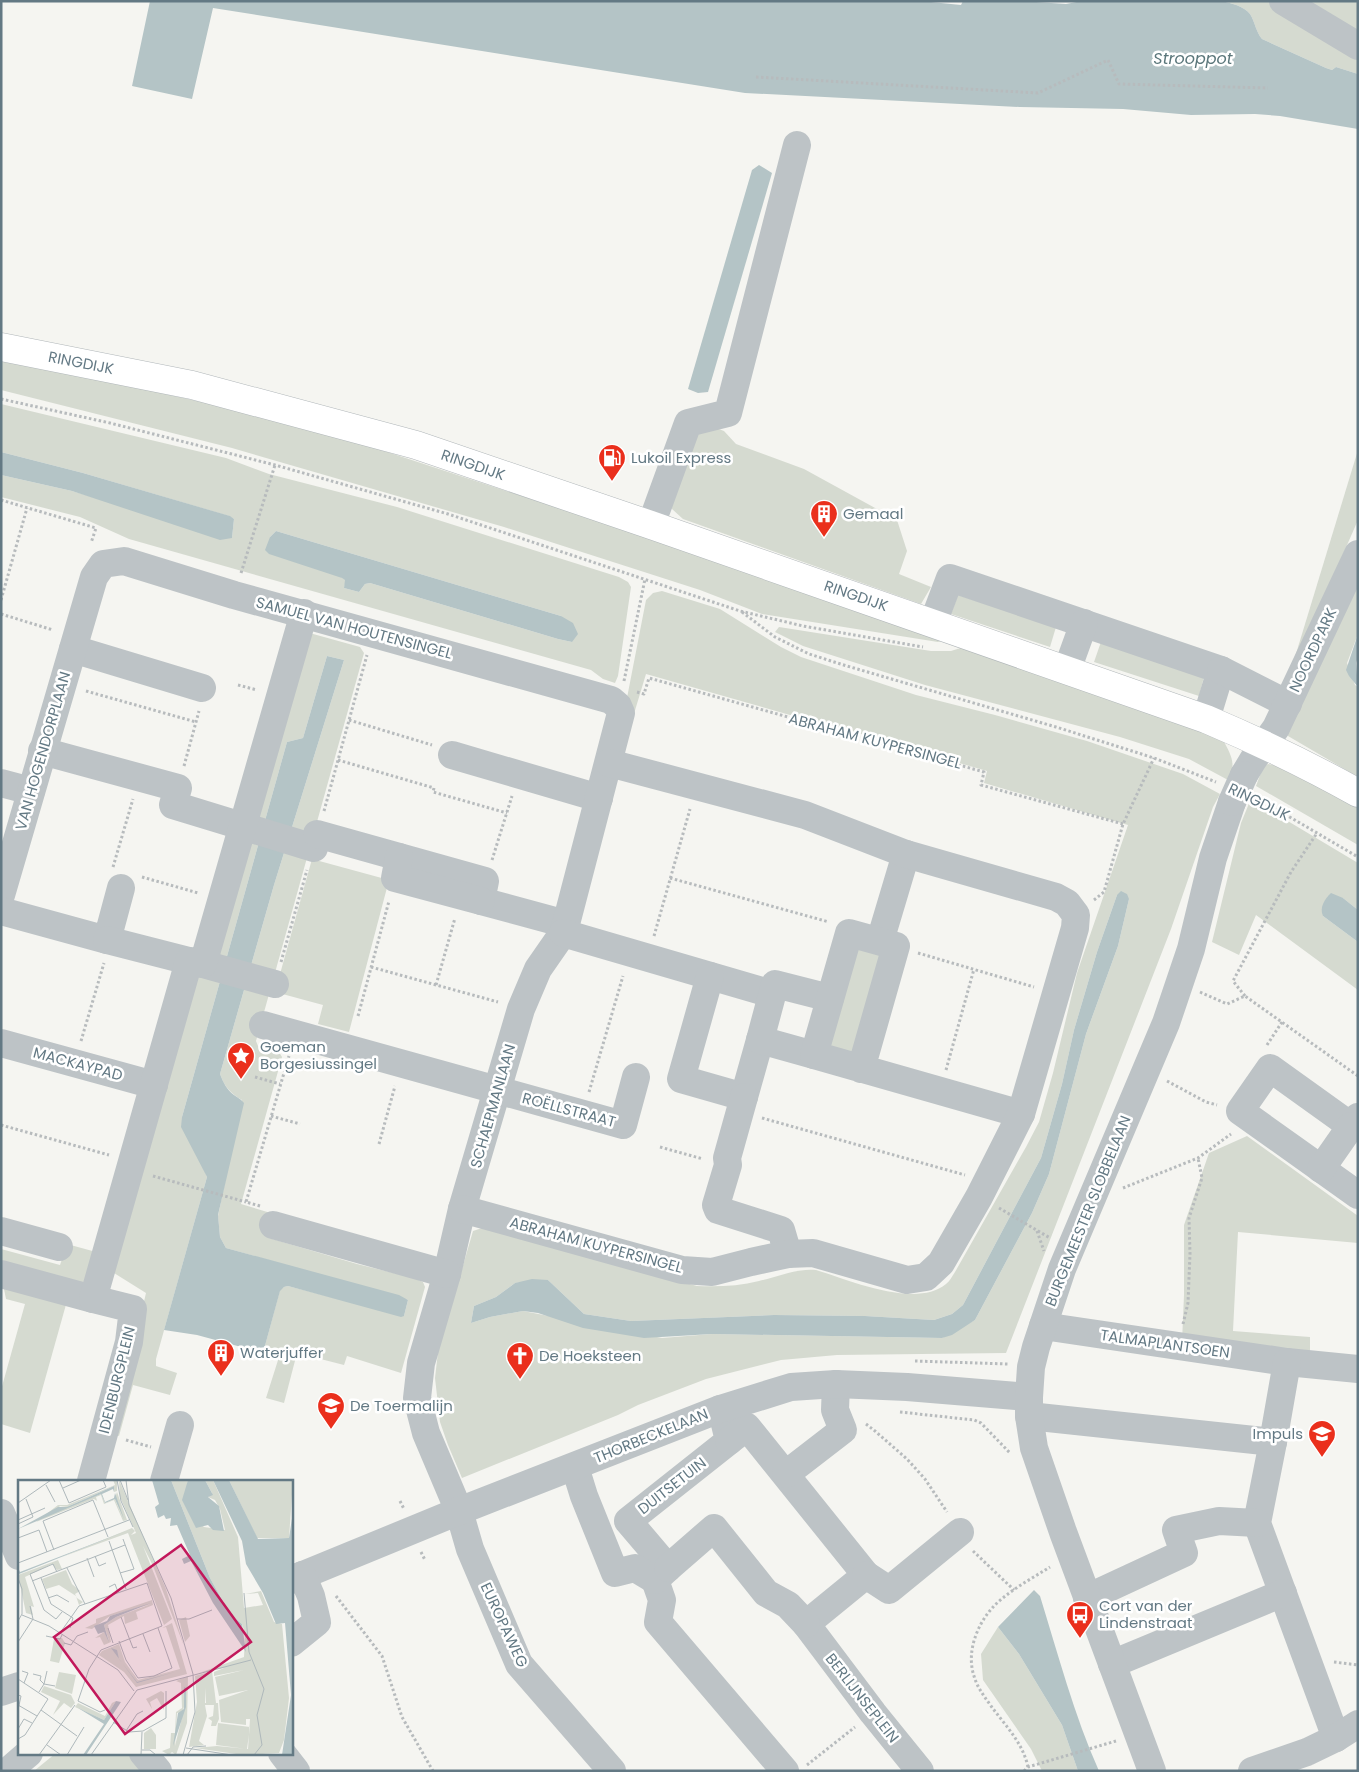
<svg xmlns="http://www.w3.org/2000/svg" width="1359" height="1772" font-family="Poppins,sans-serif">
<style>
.green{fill:#d5dad0;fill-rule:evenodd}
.water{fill:#b4c4c6}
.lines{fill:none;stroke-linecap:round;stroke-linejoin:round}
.major-casing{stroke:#b1b7ba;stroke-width:29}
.path{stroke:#b7bbbd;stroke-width:3;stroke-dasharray:2.5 2.5;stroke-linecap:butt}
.minor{stroke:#bdc3c6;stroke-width:28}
.major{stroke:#fff;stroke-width:28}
.minor-bridge{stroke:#bdc3c6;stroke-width:28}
.labels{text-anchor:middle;stroke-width:5;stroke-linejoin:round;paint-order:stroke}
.street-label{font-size:15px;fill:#637984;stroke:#fff}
.poi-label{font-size:15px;fill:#637984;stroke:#fff;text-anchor:start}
.water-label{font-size:16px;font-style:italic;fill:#5a767a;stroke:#fff}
.inset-road{fill:none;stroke:#aeb8bb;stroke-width:1}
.view{fill:#c2185b;fill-opacity:0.15;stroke:#c2185b;stroke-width:2.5}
.inset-edge{fill:none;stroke:#637984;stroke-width:2.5}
</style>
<rect width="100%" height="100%" fill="#f5f5f1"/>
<g class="green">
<path d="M1221 1H1272L1358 53V74L1336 67 1332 70 1326 68 1262 39C1256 32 1255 22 1250 14 1244 6 1231 3 1221 1Z"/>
<polygon points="1292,1 1358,1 1358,41"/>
<polygon points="1,357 308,426 598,521 944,640 938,642 762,614 700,590 504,527 232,448 1,390"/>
<path d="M1 404 226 458 269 474 397 507 619 577 628 582 631 587 618 676 615 683 603 679 591 670 129 539 80 517 1 497V475L72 491 232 538 234 519 229 516 83 473 1 452ZM276 531 561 616 572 642 558 639 370 583 365 584 359 592 344 588 346 580 270 537Z"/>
<polygon points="711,426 724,431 736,444 804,469 897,520 907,551 899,574 931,587 921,604 683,519 672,509 668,492 690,431"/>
<polygon points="1358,450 1358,520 1288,680"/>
<polygon points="1358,567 1358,634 1347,663 1355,685 1358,687 1358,777 1288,736 1287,728"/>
<path d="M662 591 720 609 781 647 801 657 916 695 995 715 1087 741 1183 774 1220 794 1213 807 1171 929 1006 1353 837 1355 781 1360 706 1379 638 1405 618 1415 462 1478 448 1445 440 1422 435 1378 438 1352 473 1231 482 1228 697 1286C718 1287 739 1286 759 1281 778 1277 796 1268 816 1270 849 1280 916 1309 946 1284 950 1281 952 1276 955 1272L1026 1147 1039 1122 1053 1073 1077 973 1128 825 984 783 987 771 914 750 891 741 832 727 646 674 633 717 626 703 646 600 653 593ZM1117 895 1129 899 1118 946 1086 1034 1049 1174 1032 1213 975 1320 942 1338 712 1334 662 1338 523 1311 490 1317 471 1323 474 1306 496 1297 515 1283 548 1280 584 1314 631 1321 774 1315 865 1316 934 1320 952 1314 963 1305 1041 1158 1062 1084 1074 1030 1097 952Z"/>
<polygon points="958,595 1056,627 1050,647 951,614"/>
<path d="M779 627 931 651H951L970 645 1223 740C1231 755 1237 764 1228 780L1189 759 1120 737 925 685 803 646 775 632Z"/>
<path d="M306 632 360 647 364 653 256 1041 258 1046 279 1052 282 1057 241 1204 274 1214 269 1238 357 1264 414 1278 423 1282 425 1287 401 1373 347 1356 344 1365 297 1353 284 1403 266 1398 279 1357 263 1353 280 1290 284 1287 288 1286 404 1316 408 1300 226 1248 220 1237 218 1216 242 1100C231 1094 224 1086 220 1074L274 885 344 660 327 656 303 738 287 742 182 1117 207 1177 156 1359V1366L177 1373 170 1395 133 1385 119 1436 113 1434 146 1293 106 1268Z"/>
<polygon points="1102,639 1205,673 1199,696 1094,662"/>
<polygon points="1268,764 1289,768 1358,808 1358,845 1256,786 1263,767"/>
<polygon points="1250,801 1276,814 1358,863 1358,910 1343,898 1323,916 1358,942 1358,990 1256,915 1239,955 1212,942 1241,823"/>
<polygon points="312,859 389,880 349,1032 318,1024 323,1005 275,992"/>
<polygon points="855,941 885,949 856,1061 824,1053"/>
<polygon points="1247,1136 1358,1216 1358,1243 1238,1232 1233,1331 1310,1337 1310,1355 1182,1342 1184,1295 1184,1225 1209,1153"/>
<polygon points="67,1244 96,1252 91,1288 1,1268 1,1249 60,1265"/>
<polygon points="2,1279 67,1301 30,1433 1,1424 1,1390 25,1304 6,1299"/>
<polygon points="998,1627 1019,1654 1062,1725 1078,1771 1042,1771 1031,1749 983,1680 981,1654"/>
<polygon points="56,1753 151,1753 165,1771 34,1771"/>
</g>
<g class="water">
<path d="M150 1H921L961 5 963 1H1021L1066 4 1082 1H1221C1231 3 1244 6 1250 14 1255 22 1256 32 1262 39L1326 68 1332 70 1336 67 1358 74V129L1280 116 1255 114 1191 115 1123 109 1020 107 745 93 213 8 192 99 132 86Z"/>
<polygon points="759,165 772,173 708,392 698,393 688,389 752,170"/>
<polygon points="1,452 83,473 230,516 234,519 232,538 220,540 72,491 1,475"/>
<polygon points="276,531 561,616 573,623 578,634 572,642 558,639 370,583 365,584 359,592 344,588 345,580 342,578 269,554 265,550 270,537"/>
<polygon points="1358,634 1358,657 1356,663 1358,687 1349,676 1346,670"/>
<path d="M327 656 344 660 274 885 220 1074C223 1082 227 1090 234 1095 238 1098 241 1099 244 1103L218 1215 220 1237 226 1248 399 1295 408 1300 404 1316 401 1317 288 1286 284 1287 280 1291 263 1353 197 1335 164 1330 207 1177 181 1127 182 1117 287 742 303 738Z"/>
<polygon points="1121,891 1127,894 1129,899 1118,946 1086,1034 1049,1174 1032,1213 975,1320 952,1335 942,1338 712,1334 644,1338 583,1328 538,1313 523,1311 490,1317 471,1323 474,1306 496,1297 515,1283 532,1279 548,1280 584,1314 631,1321 774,1315 865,1316 934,1320 952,1314 963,1305 1041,1158 1062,1084 1074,1030 1097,952 1117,895"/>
<path d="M1331 893 1343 898 1358 910V942L1323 916C1319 907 1325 899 1331 893Z"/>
<path d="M1034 1590 1040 1596C1058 1654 1074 1715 1099 1771H1078L1062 1725 1019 1654 998 1627Z"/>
</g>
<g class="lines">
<defs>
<path id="major" d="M1 347 192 385 416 445 651 525 1206 719C1258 741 1308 765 1358 793"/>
</defs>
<use href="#major" class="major-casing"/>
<g class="path">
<polyline points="756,77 1038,93 1108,60 1119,84 1268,88"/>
<polyline points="1,399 110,423 275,465 448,514 740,611 803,626 923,647"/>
<polyline points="1,500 96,528 91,543"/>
<polyline points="241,573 275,465"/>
<polyline points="1,600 27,508"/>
<polyline points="742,612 775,637 809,654 847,666 1056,727 1154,758 1216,782"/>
<polyline points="1,614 53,630"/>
<polyline points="624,681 645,579"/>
<polyline points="238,685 257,690"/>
<polyline points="86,691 196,722"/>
<polyline points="637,692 644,694 649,678 984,772 981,785 1123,824"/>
<polyline points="349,720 432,745"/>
<polyline points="338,760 434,788 433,792 507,813"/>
<polyline points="184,766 199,711"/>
<polyline points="1259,799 1358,857"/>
<polyline points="324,811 367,655"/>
<polyline points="492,860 512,796"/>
<polyline points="113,867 133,799"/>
<polyline points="142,877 198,893"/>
<polyline points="670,878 829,922"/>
<polyline points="1094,900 1104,892 1123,824 1154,758"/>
<polyline points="654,936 690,809"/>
<polyline points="918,953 1034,987"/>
<polyline points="281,962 307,870"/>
<polyline points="371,967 498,1002"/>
<polyline points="436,985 455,918"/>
<polyline points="1200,992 1227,1004 1245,996 1358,1076"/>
<polyline points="1245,996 1233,981 1291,872 1317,833"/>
<polyline points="358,1016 389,901"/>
<polyline points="81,1041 104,963"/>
<polyline points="1267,1045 1282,1022"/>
<polyline points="946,1070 974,969"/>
<polyline points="255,1077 280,1084"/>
<polyline points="1167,1081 1206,1102 1217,1105"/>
<polyline points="589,1092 623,976"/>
<polyline points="271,1116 300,1124"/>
<polyline points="762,1118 965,1175"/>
<polyline points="1,1125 109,1155"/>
<polyline points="379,1144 395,1086"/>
<polyline points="660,1147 703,1159"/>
<polyline points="153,1176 246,1202"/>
<polyline points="1123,1188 1198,1158 1231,1134"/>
<polyline points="260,1206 246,1202 289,1056"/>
<polyline points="999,1208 1050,1238"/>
<polyline points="1037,1231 1044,1251"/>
<polyline points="1183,1324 1188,1303 1190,1254 1189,1218 1202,1178 1198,1158"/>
<polyline points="915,1361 1008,1364"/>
<polyline points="900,1412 974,1420 981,1423 1010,1453"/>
<polyline points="866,1424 875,1431 907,1459 925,1479 947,1512"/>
<polyline points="126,1440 151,1447"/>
<polyline points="400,1501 404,1509"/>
<polyline points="973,1551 1014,1590"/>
<polyline points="421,1552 425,1560"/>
<polyline points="336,1596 382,1656 402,1717 433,1771"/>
<polyline points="1334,1662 1358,1665"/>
<polyline points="807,1765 855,1727"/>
<path d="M1028 1767C1023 1743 1005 1725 991 1706 984 1696 977 1687 974 1676 966 1652 977 1624 994 1606 1010 1590 1031 1579 1050 1567"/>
<polyline points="1024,1771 1028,1767 1116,1741"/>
</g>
<g class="minor">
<polyline points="1283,1 1358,46"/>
<polyline points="651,525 688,423 728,413 797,145"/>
<polyline points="933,623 950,578 1221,670 1206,719"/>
<polyline points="73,649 202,688"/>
<polyline points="1067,670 1084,623"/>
<polyline points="1221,670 1288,704"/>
<polyline points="42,751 178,788 173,805 314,848"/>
<polyline points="452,755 599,798"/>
<polyline points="1244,775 1253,760 1276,728 1358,554"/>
<polyline points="1,783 31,791"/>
<polyline points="317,834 485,881 481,901 566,924"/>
<polyline points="399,857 395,878 481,901"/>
<polyline points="1,895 94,577 103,564 124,561 234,595 611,700 618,706 621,713 566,924 563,933 538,969 521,1009 462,1209 447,1274 421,1363 417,1398 426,1433 459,1511 470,1549 519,1664 612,1771"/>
<polyline points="1,911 107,940 121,888"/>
<polyline points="563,933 772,994"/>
<polyline points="107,940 189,961"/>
<polyline points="880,941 906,854"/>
<polyline points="203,964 275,984"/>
<polyline points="710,976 681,1079 744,1097 760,1040"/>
<polyline points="263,1025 623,1125 636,1077"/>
<polyline points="1,1043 154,1085"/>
<polyline points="814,1055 760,1040 775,984 830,998"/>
<polyline points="861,1069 896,946 849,933 814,1055 1021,1114"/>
<polyline points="744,1097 727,1158 728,1165 716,1205 718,1210 781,1230 788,1254"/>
<polyline points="1358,1117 1351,1126 1270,1068 1240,1111 1358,1195"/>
<polyline points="1321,1169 1351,1126"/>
<polyline points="462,1209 682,1270 712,1272 751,1262 788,1254 813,1253 907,1280 926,1277 941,1263 979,1197 1021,1114 1075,928 1076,915 1067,903 1056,897 906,854 805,815 609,763"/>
<polyline points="273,1225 447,1274"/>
<polyline points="1,1231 59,1247"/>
<polyline points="1,1274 93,1299"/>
<polyline points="1043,1326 1287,1362 1358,1369"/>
<polyline points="720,1409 725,1424 729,1441 628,1521 668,1568 655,1580 662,1600 658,1622 785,1771"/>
<polyline points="1029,1416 1273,1442 1287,1362"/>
<polyline points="729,1441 747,1427 866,1575 806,1624 873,1713 920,1771"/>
<polyline points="1273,1442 1257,1523 1336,1738"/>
<polyline points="575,1467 584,1496 615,1573 635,1568 655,1580"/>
<polyline points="786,1474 843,1430 835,1410 836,1384"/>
<polyline points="91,1481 129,1342 133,1309 93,1299 189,961 203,964 304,613"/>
<polyline points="164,1481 180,1425"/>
<polyline points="1,1513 19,1556"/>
<polyline points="668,1568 714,1528 766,1593 788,1605 806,1624"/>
<polyline points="866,1575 889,1590 960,1532"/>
<polyline points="291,1580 459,1511 720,1409 791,1387 836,1384 907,1387 1029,1397"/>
<polyline points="1087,1598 1184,1553 1176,1530 1219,1521 1257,1523"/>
<polyline points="291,1643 317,1622 311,1596 302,1575"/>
<polyline points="1112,1664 1283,1593"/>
<polyline points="1,1692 19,1686"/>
<polyline points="143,1753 158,1771"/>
<polyline points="282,1753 296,1771"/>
<polyline points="8,1771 29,1753"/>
<polyline points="1152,1771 1063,1532 1034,1448 1029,1416 1029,1397 1031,1367 1036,1347 1062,1269 1166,1023 1191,949 1213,858 1232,802"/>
<polyline points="1252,1771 1307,1752 1336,1738 1358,1724"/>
</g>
<use href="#major" class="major"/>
<polyline class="minor-bridge" points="1232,802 1244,775"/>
</g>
<defs>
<symbol id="fuel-pin" viewBox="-11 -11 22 30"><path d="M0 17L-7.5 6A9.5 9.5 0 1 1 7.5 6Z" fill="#ea2f1c" stroke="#fff"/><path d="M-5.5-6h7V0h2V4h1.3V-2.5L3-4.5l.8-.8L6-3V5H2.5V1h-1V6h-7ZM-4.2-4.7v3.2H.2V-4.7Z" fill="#fff"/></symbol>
<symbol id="building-pin" viewBox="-11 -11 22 30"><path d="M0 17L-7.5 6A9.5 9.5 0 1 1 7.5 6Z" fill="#ea2f1c" stroke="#fff"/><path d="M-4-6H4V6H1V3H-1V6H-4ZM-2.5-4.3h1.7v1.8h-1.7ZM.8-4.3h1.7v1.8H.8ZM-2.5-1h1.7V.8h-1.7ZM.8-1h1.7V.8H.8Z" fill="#fff"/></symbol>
<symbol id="sight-pin" viewBox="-11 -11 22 30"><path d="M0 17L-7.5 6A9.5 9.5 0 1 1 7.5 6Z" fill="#ea2f1c" stroke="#fff"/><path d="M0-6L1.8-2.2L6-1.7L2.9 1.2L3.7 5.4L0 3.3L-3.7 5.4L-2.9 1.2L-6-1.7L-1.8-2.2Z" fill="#fff"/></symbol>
<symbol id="church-pin" viewBox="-11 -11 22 30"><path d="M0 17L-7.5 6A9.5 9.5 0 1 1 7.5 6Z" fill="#ea2f1c" stroke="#fff"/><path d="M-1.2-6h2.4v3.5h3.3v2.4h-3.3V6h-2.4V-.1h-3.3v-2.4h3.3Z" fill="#fff"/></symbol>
<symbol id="school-pin" viewBox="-11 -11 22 30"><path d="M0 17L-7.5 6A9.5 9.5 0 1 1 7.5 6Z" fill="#ea2f1c" stroke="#fff"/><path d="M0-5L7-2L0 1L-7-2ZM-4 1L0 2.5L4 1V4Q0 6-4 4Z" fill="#fff"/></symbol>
<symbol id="bus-pin" viewBox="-11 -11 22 30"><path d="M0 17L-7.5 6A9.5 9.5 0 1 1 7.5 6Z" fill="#ea2f1c" stroke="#fff"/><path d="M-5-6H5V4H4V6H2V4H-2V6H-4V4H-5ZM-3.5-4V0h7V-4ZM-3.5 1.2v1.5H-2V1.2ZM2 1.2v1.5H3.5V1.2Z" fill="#fff"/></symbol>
</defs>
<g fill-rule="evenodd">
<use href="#fuel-pin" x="596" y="442" width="32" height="43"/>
<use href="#building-pin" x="808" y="498" width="32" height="43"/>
<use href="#sight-pin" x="225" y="1040" width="32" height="43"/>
<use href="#building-pin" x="205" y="1337" width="32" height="43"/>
<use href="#church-pin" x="504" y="1340" width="32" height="43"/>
<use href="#school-pin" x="315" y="1390" width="32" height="43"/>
<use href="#school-pin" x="1306" y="1418" width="32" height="43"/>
<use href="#bus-pin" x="1064" y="1599" width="32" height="43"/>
</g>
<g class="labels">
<g class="street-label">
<text transform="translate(81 363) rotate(11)" y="5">RINGDIJK</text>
<text transform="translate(473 465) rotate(19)" y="5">RINGDIJK</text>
<text transform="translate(856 596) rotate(19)" y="5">RINGDIJK</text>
<text transform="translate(354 628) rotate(15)" y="5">SAMUEL VAN HOUTENSINGEL</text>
<text transform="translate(1313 650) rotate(-65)" y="5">NOORDPARK</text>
<text transform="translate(875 741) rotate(15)" y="5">ABRAHAM KUYPERSINGEL</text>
<text transform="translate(43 751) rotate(-74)" y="5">VAN HOGENDORPLAAN</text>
<text transform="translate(1259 802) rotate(26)" y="5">RINGDIJK</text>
<text transform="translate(78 1064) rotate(15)" y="5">MACKAYPAD</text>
<text transform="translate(493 1106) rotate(-74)" y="5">SCHAEPMANLAAN</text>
<text transform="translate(569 1110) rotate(15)" y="5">ROËLLSTRAAT</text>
<text transform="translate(1088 1211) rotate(-68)" y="5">BURGEMEESTER SLOBBELAAN</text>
<text transform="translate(596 1245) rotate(15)" y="5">ABRAHAM KUYPERSINGEL</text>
<text transform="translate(1165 1344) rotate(8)" y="5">TALMAPLANTSOEN</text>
<text transform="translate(117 1380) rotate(-76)" y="5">IDENBURGPLEIN</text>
<text transform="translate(651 1436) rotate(-22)" y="5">THORBECKELAAN</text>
<text transform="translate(672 1486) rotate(-38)" y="5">DUITSETUIN</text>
<text transform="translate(504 1625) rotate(65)" y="5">EUROPAWEG</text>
<text transform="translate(862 1698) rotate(52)" y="5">BERLIJNSEPLEIN</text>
</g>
<g class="poi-label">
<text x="631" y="463">Lukoil Express</text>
<text x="843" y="519">Gemaal</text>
<text x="260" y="1052">Goeman<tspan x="260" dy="17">Borgesiussingel</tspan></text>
<text x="240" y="1358">Waterjuffer</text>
<text x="539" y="1361">De Hoeksteen</text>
<text x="350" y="1411">De Toermalijn</text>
<text x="1303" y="1439" text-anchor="end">Impuls</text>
<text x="1099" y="1611">Cort van der<tspan x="1099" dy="17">Lindenstraat</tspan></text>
</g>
<g class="water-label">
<text x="1193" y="64">Strooppot</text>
</g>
</g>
<g transform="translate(18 1480)">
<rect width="275" height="275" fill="#f5f5f1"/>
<path d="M95 0H99V11L96 12V6L49 27 42 26 36 32 83 14 87 23 97 19 105 39 97 18 99 12 109 40 105 41 96 20 86 24 83 15 78 17 79 21 76 19 18 42 40 25H49L97 5ZM101 0 148 109 166 166 135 86 125 66 154 139 146 145 110 53 41 78 114 48 117 51 113 55 118 53 102 17ZM153 0H170L168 15 173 36 186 47 207 50 202 29 197 20 190 17 194 13 187 0H195L220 57 226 128 245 125 240 113 227 114 243 111 256 142 264 144 271 218 266 260 261 273 225 275 177 268 199 266 230 269 232 239H228V245L203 242 201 220 230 210 201 216 197 197 226 190 196 196V192L206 188 181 193 226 177 227 154 224 144 212 134 192 98ZM211 0H275L271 58H239ZM40 80 44 89 39 90 34 84 7 97 16 127 13 126 15 135 8 133 0 95ZM48 90 54 104 62 111 57 114 59 118 65 122 61 125 58 116 41 105 28 109 24 99ZM134 120 135 125 118 132 120 139 107 144 106 136 90 145 93 162 86 165 82 157 77 158 86 152 91 161 86 145 98 137 133 124 92 136 74 149 67 148 78 143V139ZM168 137 172 156 167 162 161 140ZM154 143 169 194 118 207 106 192 81 175 84 171 101 164 107 182 120 200 162 189 148 147 144 148ZM44 158 47 163 41 183 32 181 36 159ZM194 191 198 223H188L187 208V223H200L201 239 198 246H193L194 241 190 238 195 236 196 225H187L189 236 181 261 186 265 171 267 179 222 177 196ZM41 192 58 195 54 214 37 208ZM170 196 169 243 158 275 154 272 151 275 144 271 152 268 153 253H157L158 232 164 228 163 203 158 201ZM166 207 168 221 157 266 159 233 165 232 167 221ZM26 206 53 215 57 223 53 228 46 223 35 235 42 221 23 212ZM143 211 146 213V230L139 218 132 222 134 229 128 219ZM98 221 86 240 57 227 60 223 87 236 94 223ZM200 243 232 247 229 269 198 265ZM133 248 138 255V269H126V253Z" fill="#d5dad0" fill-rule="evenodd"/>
<path d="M134 0H153L192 98 212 134 224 144 228 172 195 123 173 81 166 84 164 79 172 75 159 45 152 46 153 38 148 39 146 35 140 38 137 27 141 24ZM170 0H187L195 15 190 17 201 26 206 51 195 50 190 45 178 48 164 20ZM195 0H211L240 59 271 58 275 32V275H264L273 215 267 143 258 144 245 113 228 84 224 61ZM96 6V12L95 9 84 14 87 22 96 18 97 13 106 39 97 19 87 23 83 14 0 49 40 27H49ZM108 51 1 94 0 93V88L2 92ZM133 123 98 137 86 145 91 162 86 152 80 154 76 146 89 141 92 136ZM93 168 99 170 101 179 119 202 157 192 119 203ZM166 207 168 208V227L155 266 160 233 166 229ZM98 221 103 222 68 275H65L86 244 60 228 86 240Z" fill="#b4c4c6"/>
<path class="inset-road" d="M41 0 51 23 88 7 85 0M99 0 103 21 115 47M102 0 110 20M108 0 111 25 153 118 175 194 177 232 165 275M28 5 37 22M45 8 63 0M0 23 33 0M0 40 27 28M0 44 15 37 8 19M0 58 21 50 29 72M91 61 108 109M36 70 25 41 75 20 90 57M77 76 81 86 88 83M69 78 76 97M0 83 111 40M49 88 67 124M39 92 35 84 12 94 26 130 38 139 44 132M102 93 116 89 105 59M0 98 4 109V134L0 141M23 98 33 124 55 138 52 148M14 101 107 65M91 107 97 104 100 112M226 113 231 172 246 209 239 235 244 265 236 275M30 118 39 115 51 122M4 135 31 146 100 190 116 211M103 137 115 168 119 167M159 139H171L194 130M90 148 95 163M42 153 61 126 129 103 144 146 83 170 71 189 60 221 82 232 87 230M125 154 132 172M28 156 42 159 44 155M101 161 108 180 120 198 136 196 154 188 140 148M0 162 15 139 12 126M46 163 53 165 59 156 70 152M4 191 10 193 6 203M15 194 23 196 22 200 26 204 29 191M0 199 30 219 7 255 0 259M21 212 26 204 37 206M0 215 3 216 0 230M0 225 19 236M23 230 59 256M95 242 111 252 125 251 148 238V211M0 249 6 239 14 243M108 251 119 234 125 231M29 265 43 275M168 268 214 275M124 270H132L138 275M21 275 57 225M49 275 66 247M73 275 119 210 233 180M123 275 124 252M169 275 175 267 188 266"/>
<path class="view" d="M163 65 233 162 107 254 36 157Z"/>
<rect width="275" height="275" class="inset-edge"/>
</g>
<rect width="1359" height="1772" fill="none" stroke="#637984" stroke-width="5"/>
</svg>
